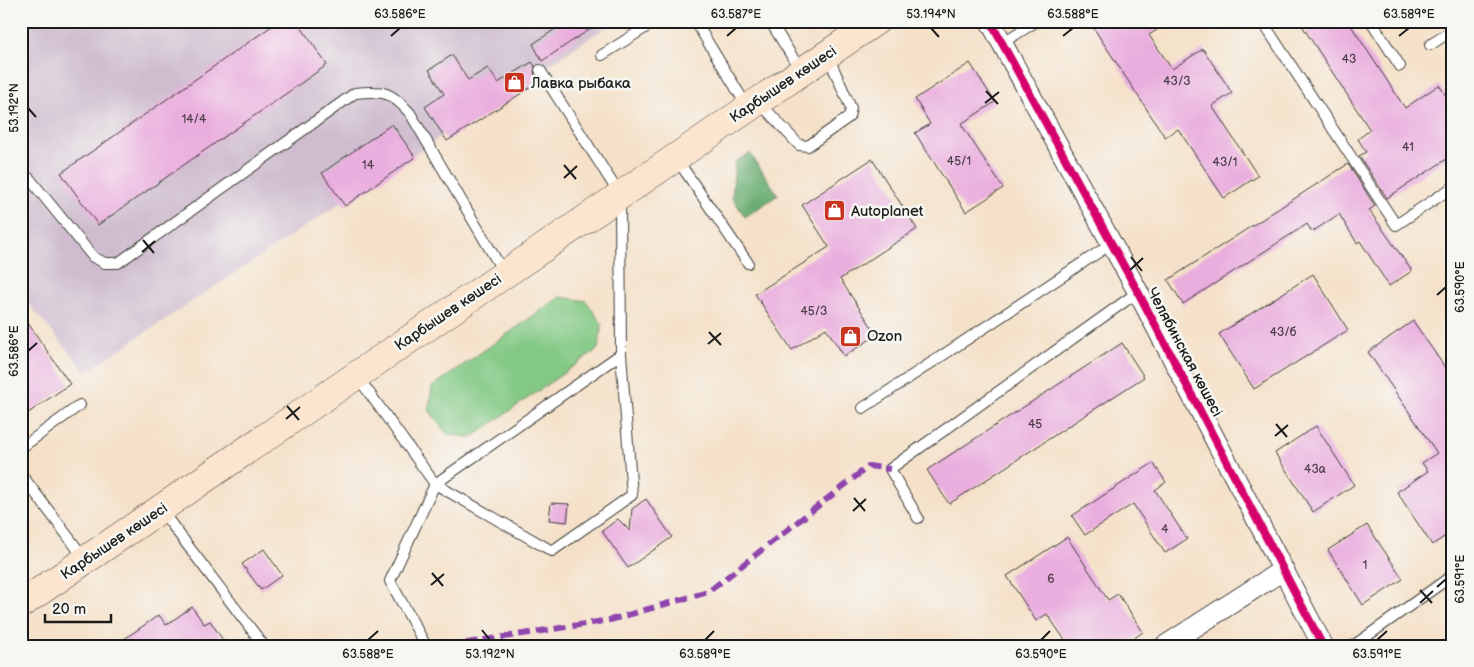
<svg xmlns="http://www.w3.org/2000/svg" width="1474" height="667" font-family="'Balsamiq Sans',sans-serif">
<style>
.industrial{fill:#cfbdcf}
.green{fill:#83c985;stroke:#507250}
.forest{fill:#6aad72;stroke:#436447}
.building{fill:#eaaede}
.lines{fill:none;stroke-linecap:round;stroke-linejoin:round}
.service-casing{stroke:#3d3a36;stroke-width:12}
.minor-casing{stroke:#3d3a36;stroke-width:22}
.secondary-casing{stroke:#3d3a36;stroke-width:29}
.service{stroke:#fff;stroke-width:10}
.minor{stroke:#fff;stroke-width:20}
.secondary{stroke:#fbe5cf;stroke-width:28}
.quiet{stroke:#8e44ad;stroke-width:6;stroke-dasharray:12 6;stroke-linecap:butt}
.cycleway-casing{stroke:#f6f6f2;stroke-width:11}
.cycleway{stroke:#d6006c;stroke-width:8}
.ticks{fill:none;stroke:#1c1c1c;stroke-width:2}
.labels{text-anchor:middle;stroke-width:5;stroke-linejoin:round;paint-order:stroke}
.number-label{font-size:12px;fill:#50404c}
.poi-label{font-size:15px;fill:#1c1c1c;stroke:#f6f6f2;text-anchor:start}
.street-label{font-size:15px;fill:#1c1c1c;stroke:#f6f6f2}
.neatline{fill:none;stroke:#1c1c1c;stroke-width:2}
.ticks-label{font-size:12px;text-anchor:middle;fill:#1c1c1c}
</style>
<rect width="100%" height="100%" fill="#f6f6f2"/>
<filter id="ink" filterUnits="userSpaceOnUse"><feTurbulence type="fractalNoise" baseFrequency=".02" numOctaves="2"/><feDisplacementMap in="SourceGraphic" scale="10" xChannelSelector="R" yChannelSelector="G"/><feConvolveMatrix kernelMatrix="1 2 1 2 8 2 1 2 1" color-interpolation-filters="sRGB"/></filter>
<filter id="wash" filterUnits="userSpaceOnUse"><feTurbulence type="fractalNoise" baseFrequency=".0096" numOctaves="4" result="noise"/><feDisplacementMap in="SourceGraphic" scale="20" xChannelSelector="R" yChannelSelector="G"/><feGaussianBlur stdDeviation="1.12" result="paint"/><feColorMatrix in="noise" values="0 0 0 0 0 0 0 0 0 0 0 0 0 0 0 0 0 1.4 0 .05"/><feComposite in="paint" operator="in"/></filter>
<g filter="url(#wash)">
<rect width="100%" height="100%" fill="#f5e1c9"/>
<polygon class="industrial" points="21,21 615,21 86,372 21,295"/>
<polygon class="green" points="560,297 586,301 602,324 598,349 471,438 447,434 429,410 432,387"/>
<polygon class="forest" points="750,153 778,195 745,217 732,197 735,162"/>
<g id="blocks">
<g class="building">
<polygon points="279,21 297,21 327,65 98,225 61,173"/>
<polygon points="567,21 602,21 542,61 533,44"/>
<polygon points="1089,21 1171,21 1149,35 1172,69 1203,49 1232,93 1212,106 1258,176 1224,198 1178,129 1165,137"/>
<polygon points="1299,21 1348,21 1405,108 1439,85 1453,106 1453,155 1387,198 1359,156 1366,152 1358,139 1370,130"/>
<polygon points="452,55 468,80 488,68 498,83 532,62 535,66 534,73 539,82 447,141 425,107 444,94 429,70"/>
<polygon points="970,63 995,102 961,124 1003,188 966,212 915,133 930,124 915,99"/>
<polygon points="392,124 415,157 345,206 322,173"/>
<polygon points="872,159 917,229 840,279 877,335 844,356 826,328 792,350 755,294 829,247 802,205"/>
<polygon points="1348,164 1375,206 1369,210 1412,271 1389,286 1360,241 1357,243 1339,214 1312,232 1307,224 1183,304 1168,280"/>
<polygon points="1313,274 1348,330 1254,389 1219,334"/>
<polygon points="21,313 70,384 21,418"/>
<polygon points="1413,321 1453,379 1453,531 1432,545 1397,492 1428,471 1422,463 1437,453 1368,352"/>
<polygon points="1122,343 1144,377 949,504 927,470"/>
<polygon points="1316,426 1354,485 1313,512 1275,453"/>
<polygon points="1153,463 1166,482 1155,490 1187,539 1165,553 1133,504 1085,535 1072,516"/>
<polygon points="646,499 672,537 628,568 602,531 618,519 630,531 632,509"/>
<polygon points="551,503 569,504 567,522 549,520"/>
<polygon points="1367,525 1403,579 1363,605 1328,550"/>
<polygon points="1067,537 1108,600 1118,594 1143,632 1123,646 1069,646 1047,614 1036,621 1007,576"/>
<polygon points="264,549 282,575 261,590 242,564"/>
<polygon points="192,607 204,624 210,621 227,646 114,646 159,615 166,625"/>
</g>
</g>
</g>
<g filter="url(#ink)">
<use href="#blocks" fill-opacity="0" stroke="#3d3a36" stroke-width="1"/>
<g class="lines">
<defs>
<g id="service">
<polyline points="695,21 748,108"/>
<polyline points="770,21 801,71"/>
<polyline points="1262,21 1396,225 1453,187"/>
<polyline points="1371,21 1400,66"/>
<polyline points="1002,43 1037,21"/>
<polyline points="1430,45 1453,30"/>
<polyline points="602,55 656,21"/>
<polyline points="759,102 799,145 808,146 849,117 851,108 828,56"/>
<polyline points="676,158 748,263"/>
<path d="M29 178 93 257 105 263H118L355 93C384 90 391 92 410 113L504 273"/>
<polyline points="357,376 435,484 552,551 632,495 621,354 620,195 540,70"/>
<polyline points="863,408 1111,244"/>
<polyline points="21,448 80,405"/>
<polyline points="21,474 85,559"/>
<polyline points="160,509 264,646"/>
<polyline points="918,518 890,469 1138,292"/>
<polyline points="426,646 390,581 435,484 621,354"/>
<polyline points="1353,646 1453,575"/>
</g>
<g id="minor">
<polyline points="990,21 1138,292 1323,646"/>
<polyline points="1165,646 1283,570"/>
</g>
<polyline id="secondary" points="21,604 876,21"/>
</defs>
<use href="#service" class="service-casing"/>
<use href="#minor" class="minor-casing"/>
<use href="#secondary" class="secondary-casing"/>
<use href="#service" class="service"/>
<use href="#minor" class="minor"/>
<use href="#secondary" class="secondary"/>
<polyline class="quiet" points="448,646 610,620 708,592 869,466 890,469"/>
<defs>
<polyline id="cycleway" points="990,21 1138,292 1323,646"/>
</defs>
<use href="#cycleway" class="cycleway-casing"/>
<use href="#cycleway" class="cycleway"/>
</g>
</g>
<path class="ticks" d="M931 28 939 37M391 36 400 28M727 36 736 28M1063 36 1073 28M1399 36 1409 28M986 91 998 104M985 103 999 92M28 108 36 117M564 165 576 179M564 178 577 166M143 240 154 253M142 252 155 241M1131 257 1142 271M1130 270 1143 258M1437 295 1446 287M709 332 721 345M708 344 721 333M28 351 37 343M287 406 299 420M286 419 300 407M1276 424 1287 437M1275 436 1288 425M854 498 865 511M853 511 866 499M432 573 443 586M431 585 444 574M1437 587 1446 579M1420 590 1432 603M1420 603 1433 591M482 630 490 640M368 640 378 631M705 640 714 631M1041 640 1050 631M1377 640 1387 631"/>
<defs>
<symbol id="shop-square" viewBox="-11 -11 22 22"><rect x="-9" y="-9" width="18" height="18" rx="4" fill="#c8321e" stroke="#f6f6f2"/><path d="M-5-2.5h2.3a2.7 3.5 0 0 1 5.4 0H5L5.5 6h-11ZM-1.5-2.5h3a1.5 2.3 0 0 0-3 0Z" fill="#fff"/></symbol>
</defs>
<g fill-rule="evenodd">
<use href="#shop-square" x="502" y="70" width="25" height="25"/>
<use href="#shop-square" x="822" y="198" width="25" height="25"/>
<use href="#shop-square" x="838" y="324" width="25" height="25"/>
</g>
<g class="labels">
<g class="number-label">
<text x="1349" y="63">43</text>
<text x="1177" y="85">43/3</text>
<text x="194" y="123">14/4</text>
<text x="1408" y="151">41</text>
<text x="959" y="165">45/1</text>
<text x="1225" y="166">43/1</text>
<text x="368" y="169">14</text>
<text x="814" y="315">45/3</text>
<text x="1283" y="336">43/б</text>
<text x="1035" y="428">45</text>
<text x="1315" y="473">43а</text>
<text x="1165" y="533">4</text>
<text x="1365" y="569">1</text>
<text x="1051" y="583">6</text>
</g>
<g class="poi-label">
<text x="531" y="88">Лавка рыбака</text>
<text x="851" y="216">Autoplanet</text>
<text x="867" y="341">Ozon</text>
</g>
<g class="street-label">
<text transform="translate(783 84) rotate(-34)" y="5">Карбышев көшесі</text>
<text transform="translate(448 312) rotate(-34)" y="5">Карбышев көшесі</text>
<text transform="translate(1185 352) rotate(62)" y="5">Челябинская көшесі</text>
<text transform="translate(114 541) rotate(-34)" y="5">Карбышев көшесі</text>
</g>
</g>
<rect width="1474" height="667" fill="none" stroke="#f6f6f2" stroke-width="55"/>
<path d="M45 614v8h66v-8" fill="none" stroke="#1c1c1c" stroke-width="2.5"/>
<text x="52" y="614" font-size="15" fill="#1c1c1c" stroke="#f6f6f2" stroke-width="4" paint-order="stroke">20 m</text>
<rect x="28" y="28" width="1418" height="612" class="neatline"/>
<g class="ticks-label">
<text x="400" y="18">63.586°E</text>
<text x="736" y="18">63.587°E</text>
<text x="931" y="18">53.194°N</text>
<text x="1073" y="18">63.588°E</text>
<text x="1409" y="18">63.589°E</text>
<text transform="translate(14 108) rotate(-90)" y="4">53.192°N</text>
<text transform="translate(1460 287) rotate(-90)" y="4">63.590°E</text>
<text transform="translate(14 351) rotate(-90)" y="4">63.586°E</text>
<text transform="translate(1460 579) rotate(-90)" y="4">63.591°E</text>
<text x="368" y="658">63.588°E</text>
<text x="490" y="658">53.192°N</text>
<text x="705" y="658">63.589°E</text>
<text x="1041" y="658">63.590°E</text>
<text x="1377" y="658">63.591°E</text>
</g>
</svg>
